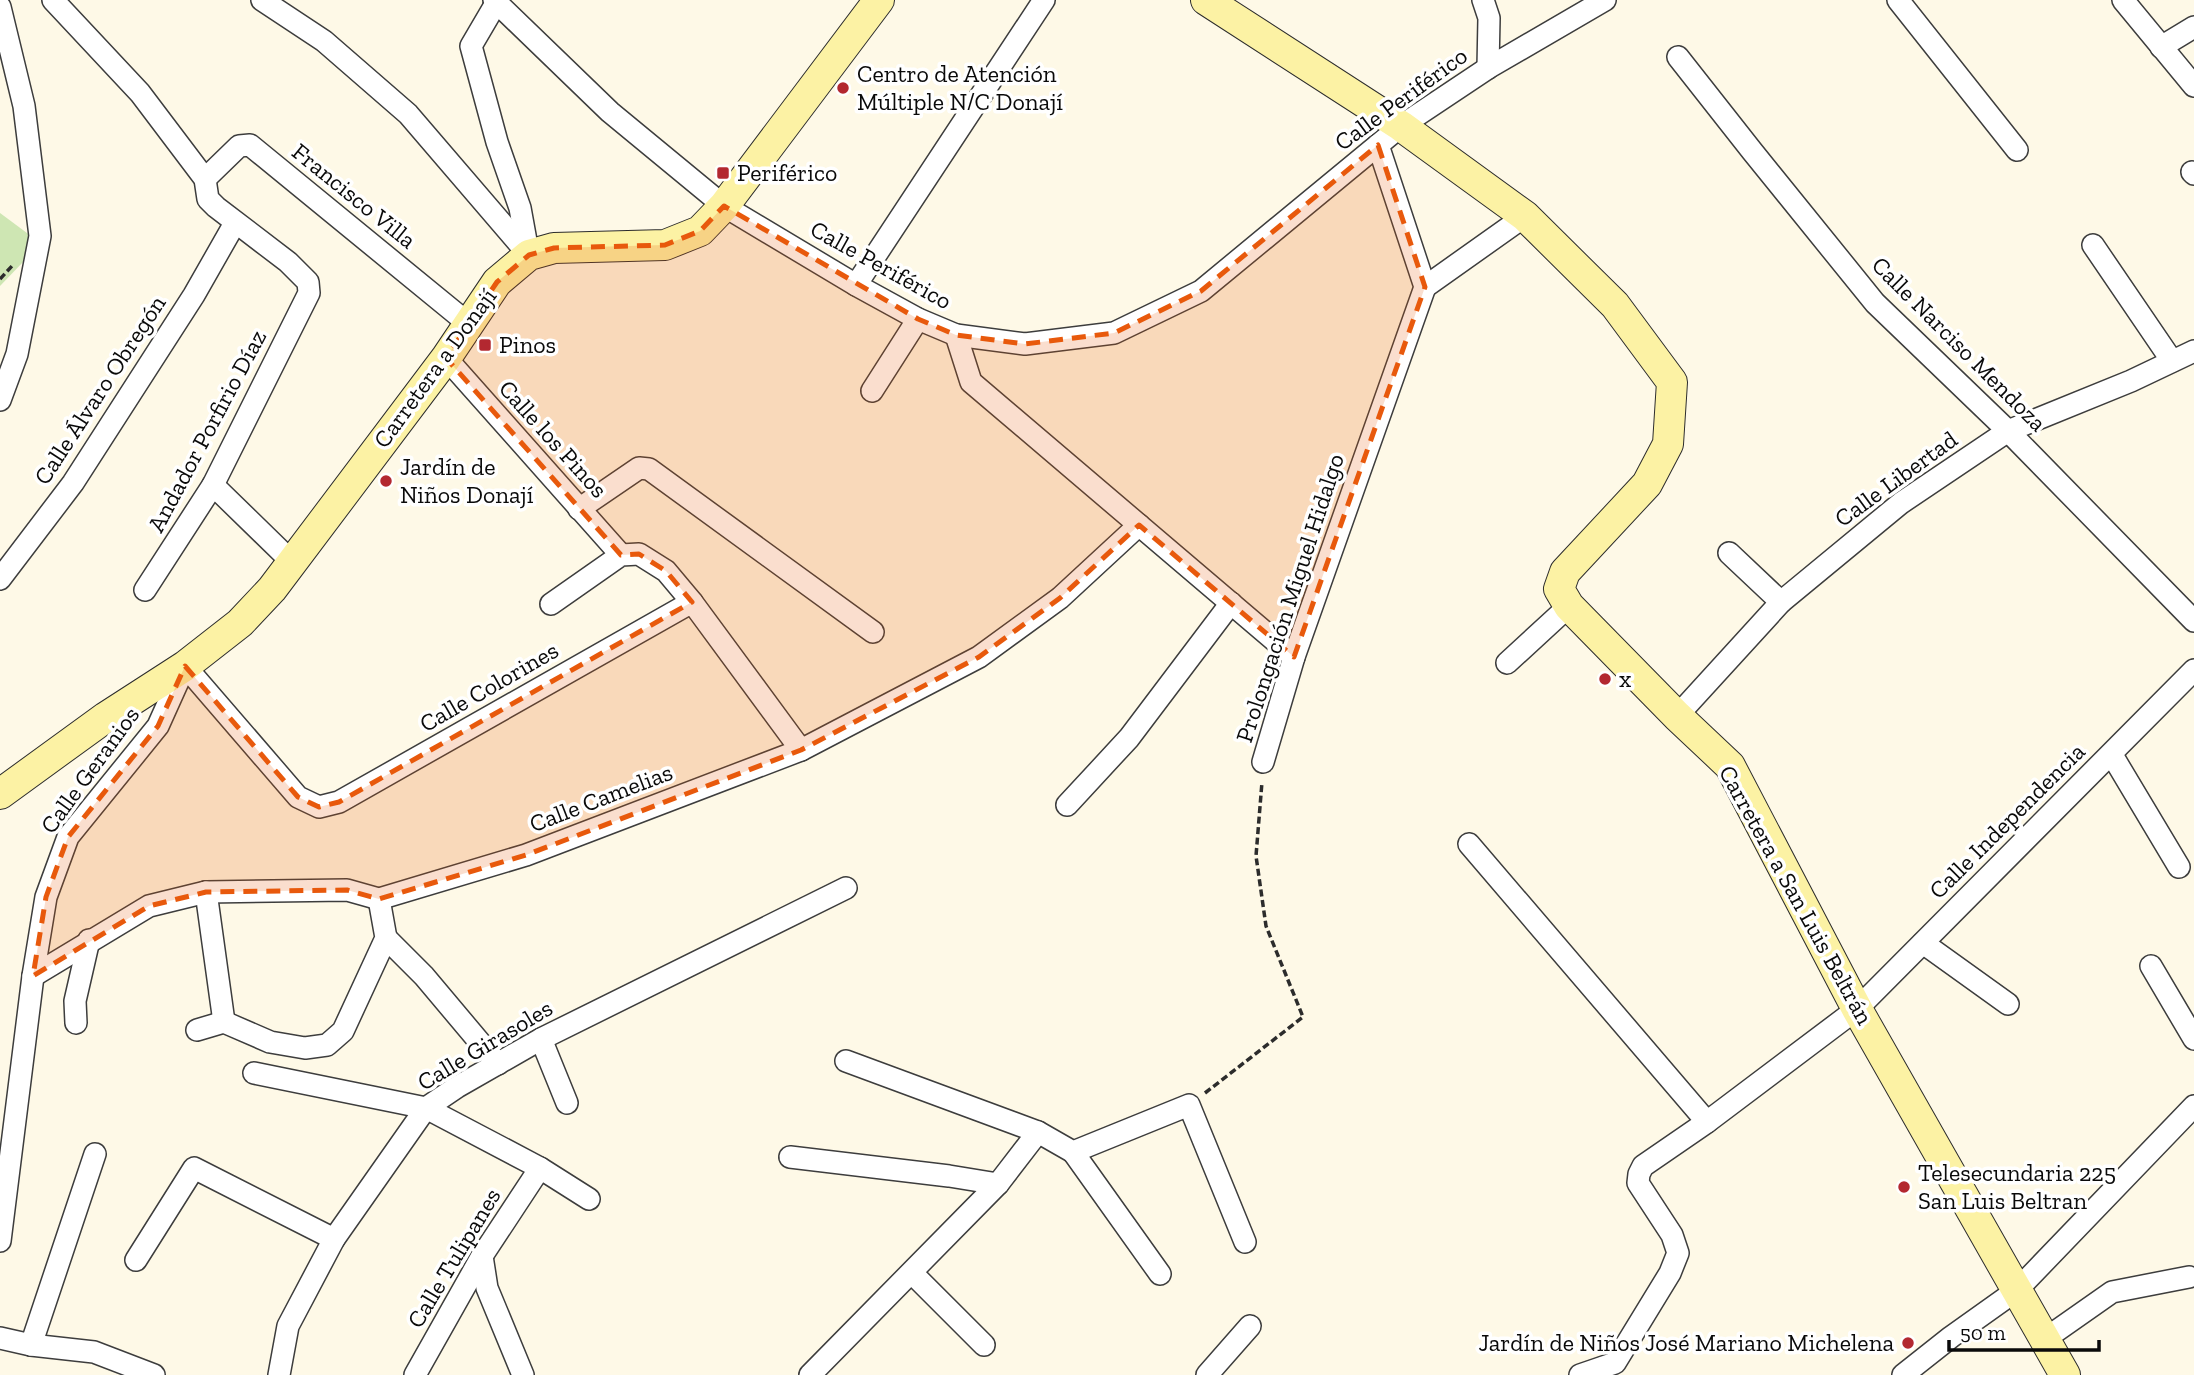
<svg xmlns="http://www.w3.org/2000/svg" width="2194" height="1375" font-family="'Zilla Slab',serif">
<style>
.green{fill:#cee6b3}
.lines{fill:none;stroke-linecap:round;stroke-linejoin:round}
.street-casing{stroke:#3d3d3d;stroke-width:24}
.secondary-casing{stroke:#2c2c2c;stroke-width:32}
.path{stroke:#2c2c2c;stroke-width:3.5;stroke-dasharray:7 3.5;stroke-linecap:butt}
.street{stroke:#fff;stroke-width:21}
.secondary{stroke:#fcf2a4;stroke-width:30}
.marked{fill:#e8590c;fill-opacity:0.2;stroke:#e8590c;stroke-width:5;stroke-dasharray:14 9;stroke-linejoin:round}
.poi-dot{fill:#b32830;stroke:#fff;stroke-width:2.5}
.labels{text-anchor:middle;stroke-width:7;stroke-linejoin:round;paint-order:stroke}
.poi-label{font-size:24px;fill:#0a0a0a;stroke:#fff;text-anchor:start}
.street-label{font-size:24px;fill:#0a0a0a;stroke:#fff}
</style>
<rect width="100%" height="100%" fill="#fef9e7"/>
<polygon class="green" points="0,213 31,236 24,261 0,286"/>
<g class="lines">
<defs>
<g id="street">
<polyline points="53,0 140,93 205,179 208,199 216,207 288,262 308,282 309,293 213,485 145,590"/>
<polyline points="262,0 324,41 408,114 529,255"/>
<polyline points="494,0 610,112 724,206 856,285 918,319 956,335 1025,344 1114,333 1201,291 1401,126 1488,68 1605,0"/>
<polyline points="498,0 471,46 497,142 520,208 528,252"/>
<polyline points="1483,0 1489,18 1488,68"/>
<polyline points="1898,0 2017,150"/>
<polyline points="2123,0 2194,86"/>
<polyline points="0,7 24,106 40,236 17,354 0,400"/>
<polyline points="2161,47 2194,27"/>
<polyline points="1678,57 1752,151 1875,303 2008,431 2194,621"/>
<polyline points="2192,172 2194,174"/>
<polyline points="205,179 239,146 250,145 470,325"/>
<polyline points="2093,245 2172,361"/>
<polyline points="856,285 1044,0"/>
<polyline points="1425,287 1525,216"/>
<polyline points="956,335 971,382 1294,657"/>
<polyline points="446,358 621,555"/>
<polyline points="872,391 918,319"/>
<polyline points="213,485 292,562"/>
<polyline points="579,509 639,468 649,469 873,632"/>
<polyline points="1729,553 1781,602"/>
<polyline points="0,579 73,483 194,295 235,223"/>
<polyline points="551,604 621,555 639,554 666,571 692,602"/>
<polyline points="1507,663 1569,606"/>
<polyline points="1677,716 1781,602 1901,503 2008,431 2131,381 2194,351"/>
<polyline points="2112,755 2179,867"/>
<polyline points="1263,762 1294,657 1425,287 1378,145"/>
<polyline points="1067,805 1129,738 1231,603"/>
<polyline points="1469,844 1707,1122"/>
<polyline points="206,892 224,1022"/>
<polyline points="386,938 424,976 498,1064"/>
<polyline points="1923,943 2008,1004"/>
<polyline points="2151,966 2194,1039"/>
<polyline points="33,976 149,906 206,892 347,890 379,899 526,855 801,750 979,657 1060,598 1139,525"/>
<polyline points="76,1023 75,1001 89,940"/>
<polyline points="197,1030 224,1022 270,1042 305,1048 327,1045 343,1031 386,938 379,899"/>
<polyline points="541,1039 567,1103"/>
<polyline points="846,1061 1038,1132"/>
<polyline points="254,1073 426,1108 540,1168 589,1199"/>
<polyline points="1073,1152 1160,1274"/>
<polyline points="790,1157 949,1176 998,1184"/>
<polyline points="0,1241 33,976 46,897 68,837 158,726 185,666 298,797 319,807 339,802 692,602 801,750"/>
<polyline points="482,1256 487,1288 523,1375"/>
<polyline points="136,1260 194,1168 334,1239"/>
<polyline points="912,1273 984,1345"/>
<polyline points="0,1338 31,1345 94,1352 154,1375"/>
<polyline points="2045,1339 2112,1292 2189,1277"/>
<polyline points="31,1345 95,1154"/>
<polyline points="279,1375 288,1326 334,1239 426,1108 457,1087 541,1039 846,888"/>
<polyline points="415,1375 482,1256 540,1168"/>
<polyline points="810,1375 998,1184 1038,1132 1073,1152 1189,1105 1245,1242"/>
<polyline points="1207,1375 1250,1326"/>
<polyline points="1580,1375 1615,1363 1670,1273 1678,1253 1672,1235 1638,1183 1639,1174 1643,1166 1707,1122 1857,1009 2194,670"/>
<polyline points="1903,1375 1951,1337 2017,1290 2194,1106"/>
</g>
<g id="secondary">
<polyline points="1206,0 1401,126 1525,216 1615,305 1672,382 1668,444 1647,484 1565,572 1559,589 1569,606 1677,716 1730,766 1857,1009 2065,1375"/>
<polyline points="0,794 106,717 185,666 240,623 272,589 446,358 497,282 529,255 554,248 665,245 700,231 724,206 879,0"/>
</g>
</defs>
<use href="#street" class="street-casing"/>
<use href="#secondary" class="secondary-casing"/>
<g class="path">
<polyline points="0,279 12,266"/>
<polyline points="1205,1093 1303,1017 1266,926 1256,856 1262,782"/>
</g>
<use href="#street" class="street"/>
<use href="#secondary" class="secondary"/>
</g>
<path class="marked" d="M1378 145 1425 287 1294 657 1139 525 1060 598 979 657 801 750 526 855 379 899 347 890 206 892 149 906 33 976 46 897 68 837 158 726 185 666 298 797 319 807 339 802 692 602 666 571 639 554 621 555 446 358 497 282 529 255 554 248 665 245 700 231 724 206 918 319 956 335 1025 344 1114 333 1201 291Z"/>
<g class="poi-dot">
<circle cx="843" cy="88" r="7"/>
<rect x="716" y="166" width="14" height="14" rx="3.5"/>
<rect x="478" y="338" width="14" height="14" rx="3.5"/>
<circle cx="386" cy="481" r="7"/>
<circle cx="1605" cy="679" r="7"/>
<circle cx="1904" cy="1187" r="7"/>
<circle cx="1908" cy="1343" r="7"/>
</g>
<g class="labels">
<g class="poi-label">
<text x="857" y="82">Centro de Atención<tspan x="857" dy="28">Múltiple N/C Donají</tspan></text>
<text x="737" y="181">Periférico</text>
<text x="499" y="353">Pinos</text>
<text x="400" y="475">Jardín de<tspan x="400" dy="28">Niños Donají</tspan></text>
<text x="1619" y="687">x</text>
<text x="1918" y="1181">Telesecundaria 225<tspan x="1918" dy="28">San Luis Beltran</tspan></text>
<text x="1894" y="1351" text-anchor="end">Jardín de Niños José Mariano Michelena</text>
</g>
<g class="street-label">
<text transform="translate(1401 99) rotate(-36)" y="8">Calle Periférico</text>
<text transform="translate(354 196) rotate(39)" y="8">Francisco Villa</text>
<text transform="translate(881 265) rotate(29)" y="8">Calle Periférico</text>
<text transform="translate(1959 344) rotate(45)" y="8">Calle Narciso Mendoza</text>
<text transform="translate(435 368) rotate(-54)" y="8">Carretera a Donají</text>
<text transform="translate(100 390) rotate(-57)" y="8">Calle Álvaro Obregón</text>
<text transform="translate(207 431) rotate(-62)" y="8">Andador Porfirio Díaz</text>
<text transform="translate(553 439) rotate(48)" y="8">Calle los Pinos</text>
<text transform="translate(1896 479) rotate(-36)" y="8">Calle Libertad</text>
<text transform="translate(1290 598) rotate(-72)" y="8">Prolongación Miguel Hidalgo</text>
<text transform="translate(489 687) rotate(-30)" y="8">Calle Colorines</text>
<text transform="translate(90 770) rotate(-54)" y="8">Calle Geranios</text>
<text transform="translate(601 798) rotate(-21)" y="8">Calle Camelias</text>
<text transform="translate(2007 821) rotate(-45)" y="8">Calle Independencia</text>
<text transform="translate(1796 895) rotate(61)" y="8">Carretera a San Luis Beltrán</text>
<text transform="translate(485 1045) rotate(-31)" y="8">Calle Girasoles</text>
<text transform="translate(454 1258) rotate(-59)" y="8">Calle Tulipanes</text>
</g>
</g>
<path d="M1949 1340v10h150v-10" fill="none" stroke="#0a0a0a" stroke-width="3.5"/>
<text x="1960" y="1340" font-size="21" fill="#0a0a0a" stroke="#ffffff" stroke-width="5" paint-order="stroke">50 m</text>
</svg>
